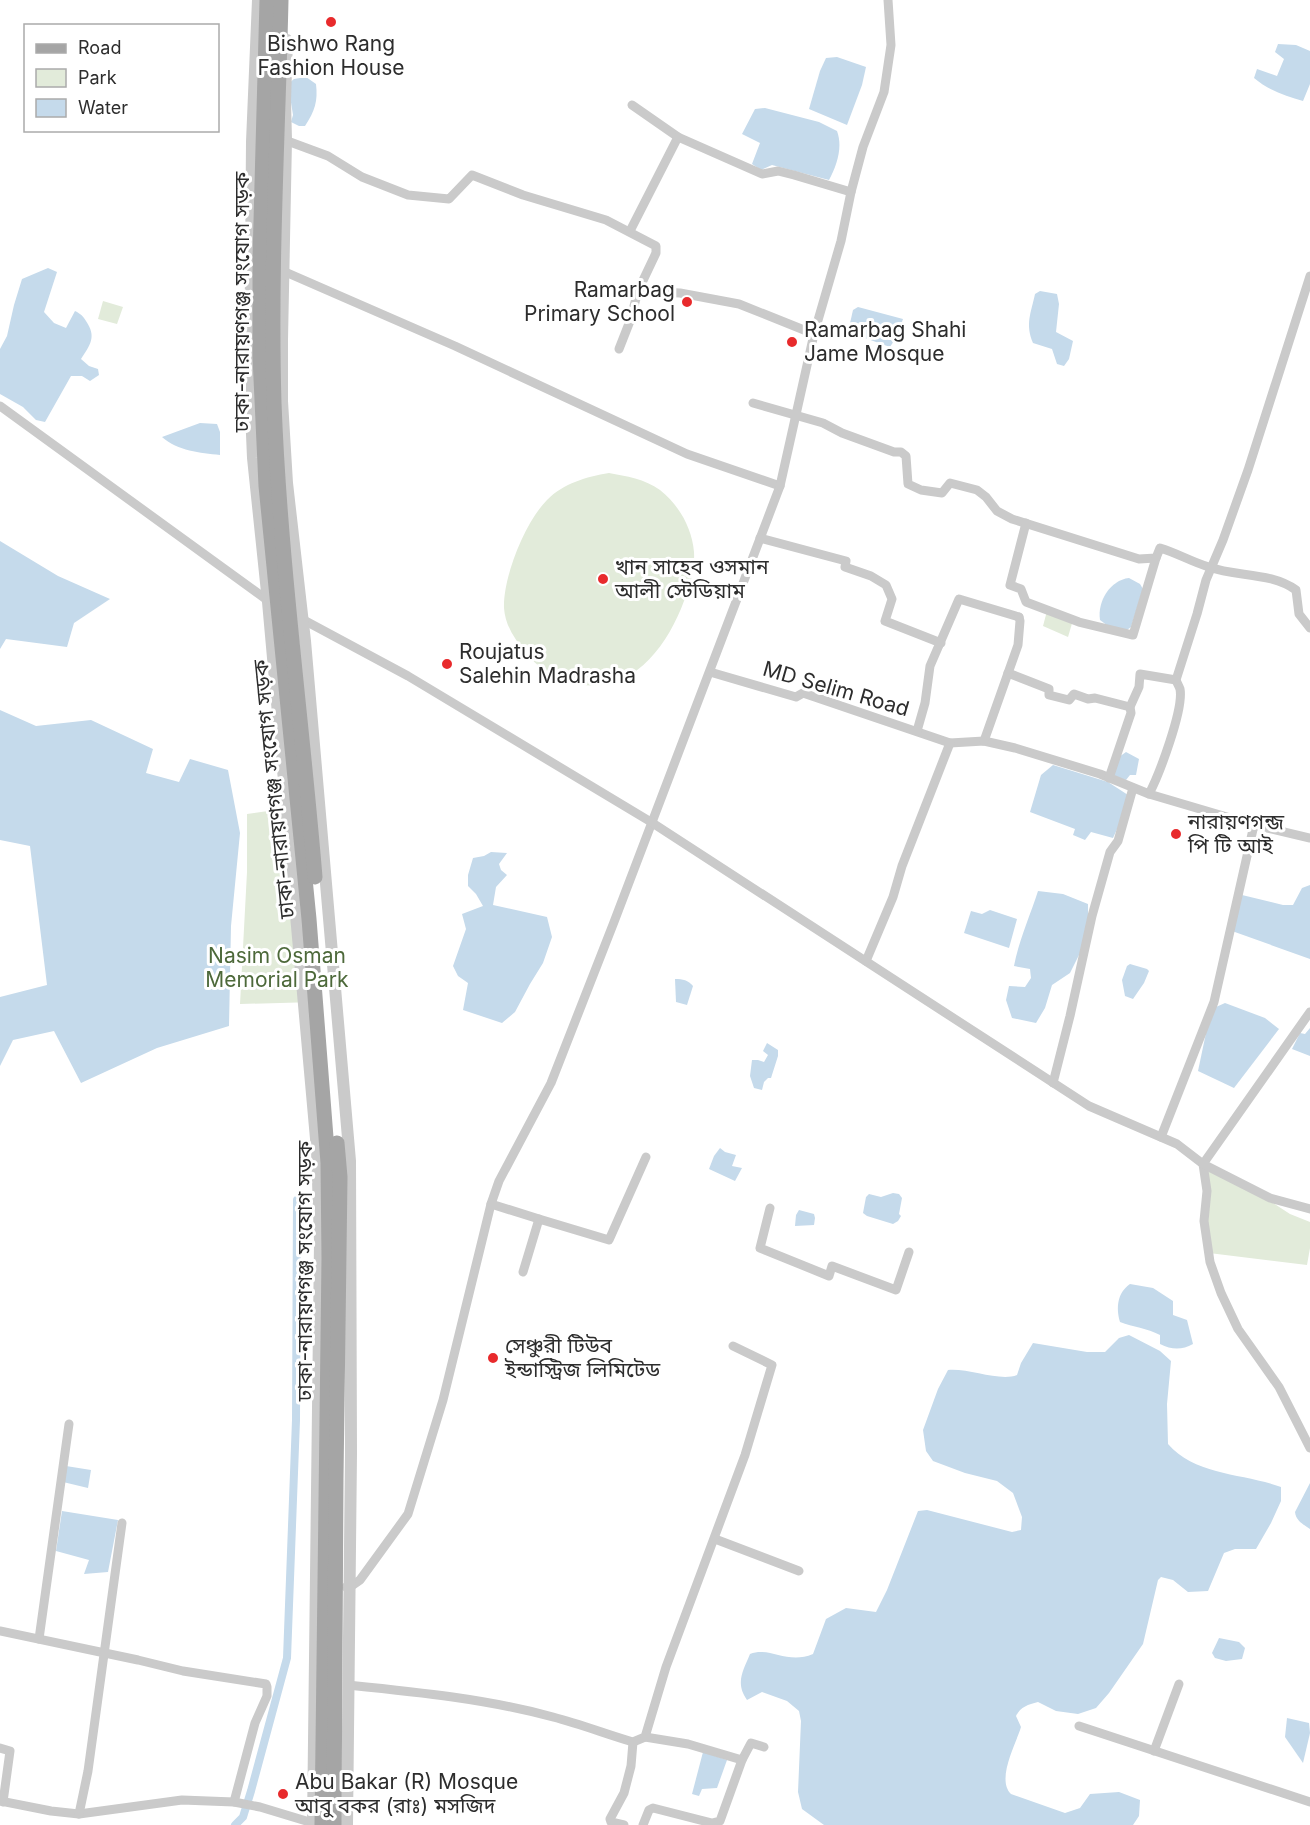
<svg xmlns="http://www.w3.org/2000/svg" width="1310" height="1825" font-family="Inter,'Noto Sans Bengali',sans-serif">
<style>
.green{fill:#e2ebda}
.water{fill:#c5daeb}
.lines{fill:none;stroke-linecap:round;stroke-linejoin:round}
.canal{stroke:#c5daeb;stroke-width:8}
.minor{stroke:#cacaca;stroke-width:9}
.tertiary{stroke:#cacaca;stroke-width:12}
.primary{stroke:#a5a5a5;stroke-width:15}
.poi-dot{fill:#e82a2c;stroke:#fff;stroke-width:2}
.labels{text-anchor:middle;stroke-width:6;stroke-linejoin:round;paint-order:stroke}
.poi-label{font-size:21px;fill:#2d2d2d;stroke:#fff;text-anchor:start}
.street-label{font-size:21px;fill:#2d2d2d;stroke:#fff}
.park-label{font-size:21px;fill:#4d693a;stroke:#fff}
</style>
<rect width="100%" height="100%" fill="#fff"/>
<g class="green">
<polygon points="103,301 123,307 117,324 98,319"/>
<path d="M609 473C626 476 645 479 660 490 679 505 692 528 694 552 695 569 690 586 684 601 665 653 623 704 562 679 548 673 535 665 526 653 515 640 505 625 504 608 503 577 525 522 547 500 564 483 586 477 609 473Z"/>
<polygon points="1047,611 1073,620 1068,637 1043,626"/>
<polygon points="296,807 315,1002 240,1004 247,872 247,814"/>
<polygon points="1204,1169 1242,1183 1290,1214 1310,1222 1310,1248 1307,1265 1209,1253"/>
</g>
<g class="water">
<path d="M1278 44 1296 45 1310 51V84L1303 101C1286 96 1268 90 1254 78L1257 69 1277 76 1284 59 1275 52Z"/>
<polygon points="837,57 866,67 862,85 847,125 809,109 820,71 826,58"/>
<path d="M306 77 316 84C318 101 315 111 305 126H299L291 122 293 115 288 84 294 79Z"/>
<path d="M765 108 819 122 837 131C843 147 837 165 829 180L772 165 761 170 752 164 760 143 742 134 755 109Z"/>
<path d="M48 268 57 272 44 312 54 323 66 328 75 311C81 314 83 316 86 321 97 337 90 345 81 359L89 366 98 369 99 375 90 381 82 376H71L45 422 36 420 23 407 0 394V349L7 336 14 305 22 279Z"/>
<path d="M1040 291 1057 294 1059 304 1056 332 1073 341 1069 359 1064 366 1057 364 1052 349 1033 343C1025 324 1031 313 1035 294Z"/>
<polygon points="858,307 903,319 897,336 890,347 848,332 853,310"/>
<path d="M200 423 217 424 220 432V455C200 453 178 451 162 437Z"/>
<polygon points="0,541 58,576 110,599 74,623 67,647 6,639 0,649"/>
<path d="M1129 578 1140 584 1143 589 1131 627 1127 630 1108 626 1100 620C1097 602 1110 580 1129 578Z"/>
<polygon points="0,710 36,726 91,720 153,749 146,773 179,782 190,759 228,770 240,833 231,926 229,1026 157,1048 81,1083 54,1031 13,1040 0,1066 0,997 47,985 30,846 0,840"/>
<polygon points="1126,752 1139,759 1136,775 1130,775 1126,780 1113,776 1119,757"/>
<polygon points="1053,765 1108,782 1128,795 1118,827 1113,838 1091,832 1085,840 1073,835 1075,829 1030,812 1041,775"/>
<polygon points="491,852 507,853 499,864 501,870 507,875 496,887 493,905 547,917 552,937 543,963 530,984 515,1012 502,1023 463,1010 468,983 458,976 453,966 466,929 462,914 483,906 476,894 468,886 468,875 473,858 484,856"/>
<polygon points="1310,885 1310,959 1232,931 1242,895 1283,905 1293,905 1302,888"/>
<path d="M1038 891 1063 894 1088 904V923L1083 947 1070 973 1052 985 1045 1008 1036 1023 1012 1018 1006 1000 1009 986 1025 987 1031 978 1030 969 1014 966C1019 940 1030 916 1038 891Z"/>
<polygon points="990,910 1017,919 1009,948 964,933 971,911 982,914"/>
<polygon points="1130,964 1147,969 1149,971 1144,983 1133,999 1125,996 1122,980 1127,966"/>
<path d="M675 979C683 979 688 980 693 986L687 1005 676 1002Z"/>
<polygon points="1225,1003 1265,1018 1279,1029 1234,1088 1198,1071 1206,1033 1216,1007"/>
<polygon points="1310,1028 1310,1056 1292,1049 1300,1033 1305,1034"/>
<polygon points="767,1043 778,1050 778,1056 771,1078 768,1078 764,1082 762,1090 754,1088 750,1076 752,1060 758,1060 764,1062 768,1055 763,1051"/>
<polygon points="720,1148 725,1152 736,1155 732,1166 742,1168 735,1181 709,1169 714,1156"/>
<polygon points="893,1193 899,1194 902,1198 899,1214 901,1216 898,1221 893,1224 867,1216 863,1213 866,1197 869,1194 881,1197"/>
<polygon points="799,1210 814,1214 815,1218 814,1225 795,1226 796,1215"/>
<path d="M1130 1284 1153 1288 1173 1301V1315L1187 1320 1193 1344C1182 1350 1172 1350 1160 1344V1335C1147 1328 1133 1327 1120 1322 1116 1308 1117 1293 1130 1284Z"/>
<path d="M1129 1335 1160 1351 1171 1361 1167 1404 1168 1444C1196 1476 1243 1473 1281 1487V1501L1271 1523 1256 1549H1235L1224 1553 1208 1591 1188 1592 1173 1580 1161 1577 1158 1580 1143 1644 1109 1693 1096 1708 1078 1714 1056 1711 1038 1702C1028 1705 1021 1706 1016 1716L1021 1727C1016 1744 996 1779 1011 1794L1065 1813 1080 1808 1090 1794 1119 1792 1140 1800 1139 1816 1133 1825H824L802 1809 798 1792 801 1721 799 1711 787 1701 762 1692 747 1700C735 1683 743 1671 750 1654 770 1646 787 1665 813 1654L826 1619 846 1608 876 1612 887 1590 918 1511 927 1510 1012 1532 1021 1530 1022 1517 1013 1493 997 1481 965 1473 933 1461 926 1451 923 1430 938 1389 948 1370C969 1368 1000 1382 1017 1375L1021 1363 1033 1343 1087 1352H1105L1119 1338Z"/>
<polygon points="66,1466 91,1470 88,1488 63,1482"/>
<path d="M1310 1483V1529C1303 1524 1296 1521 1295 1512Z"/>
<polygon points="62,1511 118,1520 108,1572 84,1574 89,1560 56,1551"/>
<polygon points="1219,1638 1239,1642 1245,1648 1242,1659 1226,1661 1215,1658 1212,1653"/>
<polygon points="1287,1718 1309,1723 1310,1733 1303,1763 1285,1737"/>
<polygon points="703,1752 727,1760 717,1788 702,1789 699,1796 692,1794"/>
</g>
<g class="lines">
<polyline class="canal" points="235,1825 243,1817 251,1791 287,1658 296,1420 297,1200"/>
<g class="minor">
<polyline points="632,105 678,137 762,174 778,171 794,175 851,192"/>
<polyline points="282,139 328,156 362,177 408,195 449,199 472,175 523,195 606,220 656,246 656,253 638,291 680,293 739,304 814,334"/>
<polyline points="630,231 678,137"/>
<polyline points="283,271 455,346 687,454 780,486 614,922 551,1083 499,1181 491,1204"/>
<polyline points="619,349 630,321 638,291"/>
<path d="M753 403 823 423 842 433 894 452H901L906 456 908 484 921 490 942 493 950 483 977 490 986 497 997 511 1012 519 1139 559 1156 558 1160 548C1177 553 1192 562 1209 567 1237 577 1271 572 1296 590L1299 614 1310 628"/>
<polyline points="0,406 270,602"/>
<polyline points="780,486 814,334 841,241 851,192 863,147 884,92 891,45 888,0"/>
<polyline points="1026,523 1010,585 1021,589 1026,602 1079,622 1133,635 1156,558"/>
<polyline points="760,538 846,561 845,567 871,576 886,585 892,599 885,621 941,643"/>
<polyline points="300,618 408,676 651,822 1089,1106 1177,1144 1203,1164 1207,1191 1204,1221 1210,1262 1221,1293 1238,1329 1279,1387 1310,1448"/>
<polyline points="710,672 796,697 803,693 950,743 984,741 1015,748 1100,774 1149,794 1254,825 1310,838"/>
<polyline points="1008,673 1049,689 1049,695 1069,700 1074,694 1088,699 1095,698 1130,707"/>
<polyline points="917,731 925,703 930,666 959,599 1019,617"/>
<polyline points="984,741 1018,645 1020,621 1019,617"/>
<polyline points="1109,778 1131,713 1130,707 1139,687 1140,674 1176,680"/>
<path d="M1149 794C1159 775 1184 709 1180 689 1179 686 1177 683 1176 680L1197 614 1206 580 1223 540 1248 470 1310 276"/>
<polyline points="866,961 893,897 902,866 950,743"/>
<polyline points="1310,1012 1203,1164 1270,1198 1310,1209"/>
<polyline points="1053,1083 1070,1016 1092,916 1110,852 1118,841 1133,788"/>
<polyline points="1161,1137 1214,1002 1254,825"/>
<polyline points="770,1208 760,1248 829,1276 832,1266 896,1290 909,1252"/>
<polyline points="523,1272 539,1219 609,1240 646,1157"/>
<polyline points="715,1539 799,1571"/>
<polyline points="346,1587 350,1587 360,1580 408,1514 443,1400 491,1204 539,1219"/>
<polyline points="0,1631 138,1660 183,1671 266,1684 267,1687 267,1696 255,1723 234,1802"/>
<polyline points="39,1639 69,1424"/>
<path d="M348 1685C417 1692 487 1699 553 1717 580 1724 606 1734 633 1742L645 1737 666 1667 745 1455 772 1365 733 1346"/>
<polyline points="1079,1726 1310,1802"/>
<polyline points="0,1748 10,1751 3,1802"/>
<polyline points="1154,1751 1179,1684"/>
<polyline points="742,1760 751,1743 764,1747"/>
<polyline points="0,1801 51,1811 79,1814 182,1800 234,1802 260,1807 313,1823"/>
<polyline points="79,1814 88,1771 122,1523"/>
<polyline points="624,1825 611,1822 610,1819 624,1793 631,1766 633,1742"/>
<polyline points="643,1825 649,1810 653,1808 712,1823 720,1821 742,1760 688,1744 645,1737"/>
</g>
<g class="tertiary">
<polyline points="258,0 252,142 250,387 253,458 268,602 317,1150 320,1242 313,1825"/>
<polyline points="287,40 285,101 286,140 282,340 282,401 287,483 305,641 350,1161 351,1454 347,1825"/>
</g>
<g class="primary">
<polyline points="267,0 260,258 260,357 266,486 309,919 328,1163 329,1258 322,1825"/>
<path d="M281 0C278 134 270 269 274 403 280 562 302 719 315 877"/>
<polyline points="334,1825 336,1479 340,1177 337,1143"/>
</g>
</g>
<g class="poi-dot">
<circle cx="331" cy="22" r="6"/>
<circle cx="687" cy="302" r="6"/>
<circle cx="792" cy="342" r="6"/>
<circle cx="603" cy="579" r="6"/>
<circle cx="447" cy="664" r="6"/>
<circle cx="1176" cy="834" r="6"/>
<circle cx="493" cy="1358" r="6"/>
<circle cx="283" cy="1794" r="6"/>
</g>
<g class="labels">
<g class="poi-label">
<text x="331" y="51" text-anchor="middle">Bishwo Rang<tspan x="331" dy="24">Fashion House</tspan></text>
<text x="675" y="297" text-anchor="end">Ramarbag<tspan x="675" dy="24">Primary School</tspan></text>
<text x="804" y="337">Ramarbag Shahi<tspan x="804" dy="24">Jame Mosque</tspan></text>
<text x="615" y="574">খান সাহেব ওসমান<tspan x="615" dy="24">আলী স্টেডিয়াম</tspan></text>
<text x="459" y="659">Roujatus<tspan x="459" dy="24">Salehin Madrasha</tspan></text>
<text x="1188" y="829">নারায়ণগন্জ<tspan x="1188" dy="24">পি টি আই</tspan></text>
<text x="505" y="1353">সেঞ্চুরী টিউব<tspan x="505" dy="24">ইন্ডাস্ট্রিজ লিমিটেড</tspan></text>
<text x="295" y="1789">Abu Bakar (R) Mosque<tspan x="295" dy="24">আবু বকর (রাঃ) মসজিদ</tspan></text>
</g>
<g class="street-label">
<text transform="translate(242 302) rotate(-90)" y="7">ঢাকা-নারায়ণগঞ্জ সংযোগ সড়ক</text>
<text transform="translate(836 689) rotate(16)" y="7">MD Selim Road</text>
<text transform="translate(274 789) rotate(-96)" y="7">ঢাকা-নারায়ণগঞ্জ সংযোগ সড়ক</text>
<text transform="translate(305 1271) rotate(-90)" y="7">ঢাকা-নারায়ণগঞ্জ সংযোগ সড়ক</text>
</g>
<g class="park-label">
<text x="277" y="963">Nasim Osman<tspan x="277" dy="24">Memorial Park</tspan></text>
</g>
</g>
<rect x="24" y="24" width="195" height="108" fill="#ffffff" stroke="#ababab" stroke-width="1.5"/>
<rect x="36" y="44" width="30" height="9" fill="#a5a5a5" stroke="#ababab" stroke-width="1.5"/>
<text x="78" y="54" font-size="18" fill="#2d2d2d">Road</text>
<rect x="36" y="69" width="30" height="18" fill="#e2ebda" stroke="#ababab" stroke-width="1.5"/>
<text x="78" y="84" font-size="18" fill="#2d2d2d">Park</text>
<rect x="36" y="99" width="30" height="18" fill="#c5daeb" stroke="#ababab" stroke-width="1.5"/>
<text x="78" y="114" font-size="18" fill="#2d2d2d">Water</text>
</svg>
